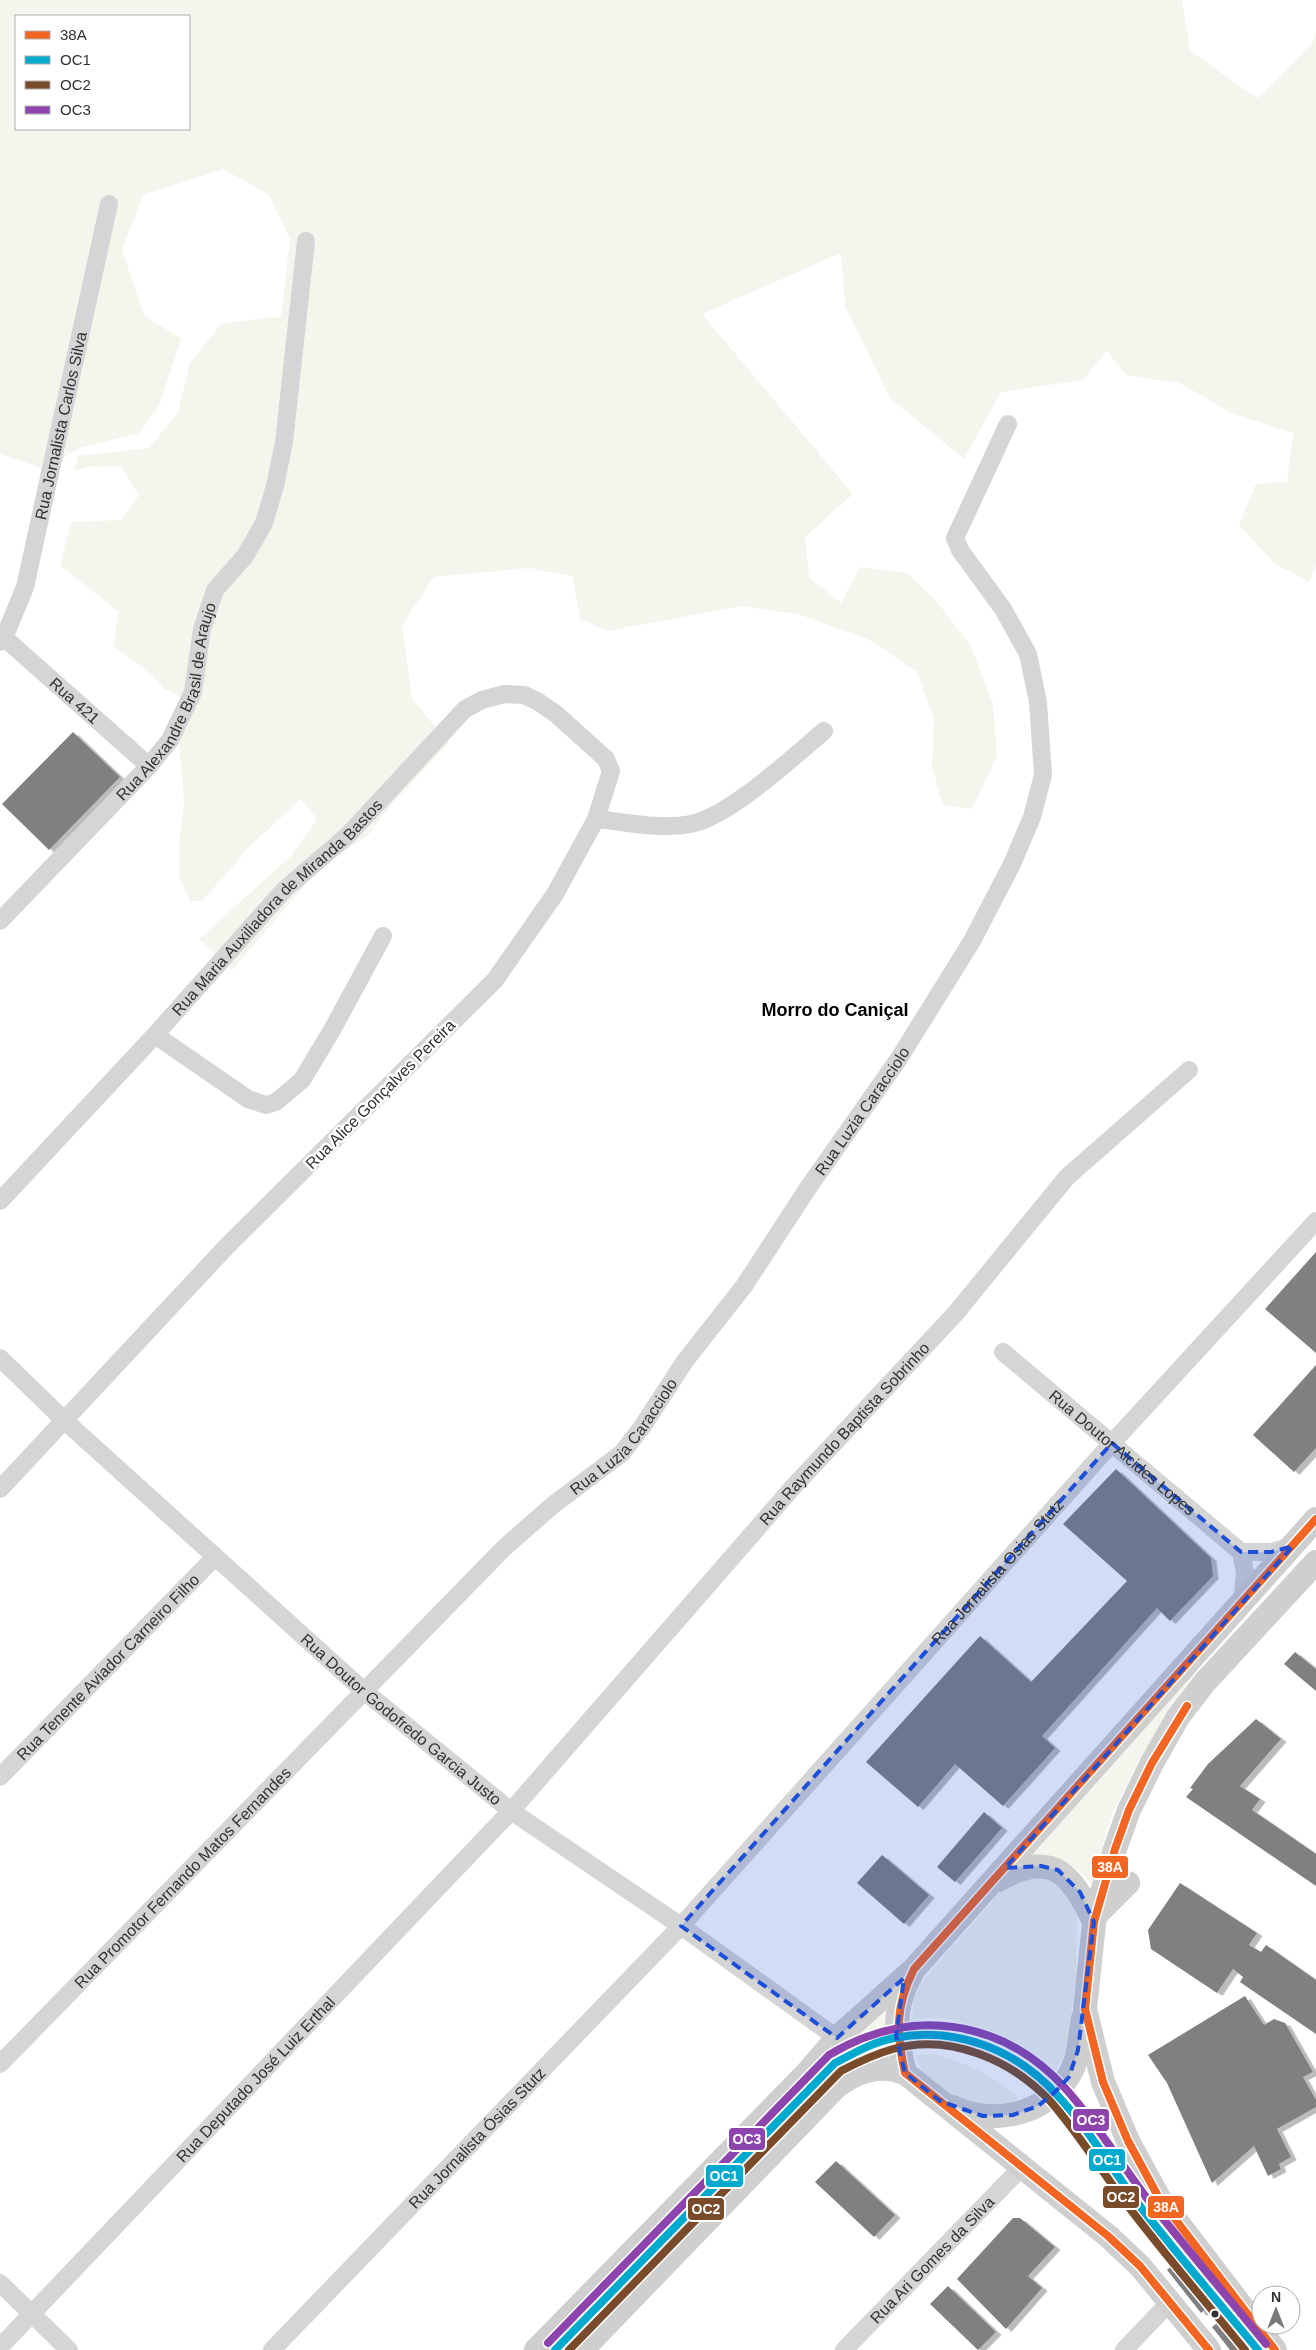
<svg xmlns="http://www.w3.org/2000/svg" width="1316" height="2350" font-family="Arial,sans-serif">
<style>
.green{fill:#f3f6ed;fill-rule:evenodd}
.building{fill:#808080;filter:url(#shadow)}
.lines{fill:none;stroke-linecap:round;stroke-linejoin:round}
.street{stroke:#d5d5d5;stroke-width:18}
.secondary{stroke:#cfcfcf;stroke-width:24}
.bus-1-casing{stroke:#fff;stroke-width:11}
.bus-2-casing{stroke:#fff;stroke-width:11}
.bus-3-casing{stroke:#fff;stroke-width:11}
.bus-4-casing{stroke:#fff;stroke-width:11}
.bus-1{stroke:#f26522;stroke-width:8}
.bus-2{stroke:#00a9ce;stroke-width:8}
.bus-3{stroke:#7a4b2a;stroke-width:8}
.bus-4{stroke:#8e44ad;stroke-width:8}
.marked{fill:#1d4ed8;fill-opacity:0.2;stroke:#1d4ed8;stroke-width:4;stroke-dasharray:10 6;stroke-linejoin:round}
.bus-dot{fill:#313131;stroke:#fff;stroke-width:2}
.labels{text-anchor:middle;stroke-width:5;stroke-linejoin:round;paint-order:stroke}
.street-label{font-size:16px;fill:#313131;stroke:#fff}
.neighbourhood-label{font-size:18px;font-weight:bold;fill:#000;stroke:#fff}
.line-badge{stroke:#fff;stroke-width:2}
.badge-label{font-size:14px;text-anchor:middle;font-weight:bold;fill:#fff}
</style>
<defs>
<filter id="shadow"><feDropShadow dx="5.5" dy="3" stdDeviation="0" flood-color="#0004"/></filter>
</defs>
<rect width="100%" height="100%" fill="#fff"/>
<g class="green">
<path d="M0 0H1182L1190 50 1246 91 1259 98 1313 42 1316 33V566L1309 582 1275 564 1239 525 1256 484 1287 482 1293 433 1233 414 1180 383 1126 375 1107 351 1083 380 1001 392 964 459 890 398 845 306 841 253 702 314 853 494 805 537 809 577 841 603 860 567 907 573 937 602 971 646 993 704 997 756 972 809 943 805 932 767 934 718 917 672 870 640 798 614 741 606 608 631 580 619 572 576 529 568 434 577 402 625 412 699 449 743 392 804 368 835 320 868 232 970 199 939 291 856 317 819 301 799 248 848 226 875 201 901H190L179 876V845L184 801 179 742 190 716 179 696 163 688 150 673 113 646 119 612 60 565 71 522 121 520 139 495 121 466 86 467 74 471 78 456 149 448 178 412 190 363 221 324 281 316 290 239 269 195 223 169 143 195 122 250 144 315 181 339 159 406 139 433 79 448 45 469 0 454ZM16 16H189V129H16Z"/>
<path d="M1199 1667 1143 1756 1113 1811 1091 1884C1073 1861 1057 1859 1029 1854Z"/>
<path d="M1039 1877 1061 1884 1077 1909 1076 1977 1068 2043 1054 2076C1020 2051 986 2026 944 2018 934 2017 922 2019 912 2019L914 1998 923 1980 1003 1889 1014 1882Z"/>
<polygon points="886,2001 885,2031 841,2054"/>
<path d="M933 2054C967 2063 993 2075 1019 2098L1006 2104 985 2106 946 2093 925 2077 915 2055Z"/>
</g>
<g class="building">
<polygon points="73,732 120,777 49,850 2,804"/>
<polygon points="1316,1252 1316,1353 1265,1309"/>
<polygon points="1316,1365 1316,1448 1294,1472 1253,1435"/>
<polygon points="1116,1469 1211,1558 1213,1576 1170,1621 1157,1608 1042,1736 1055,1748 1003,1806 955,1764 918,1807 866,1762 980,1636 1031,1682 1127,1581 1063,1524"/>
<polygon points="1295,1652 1316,1669 1316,1691 1284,1664"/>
<polygon points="1256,1719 1281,1739 1240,1786 1260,1799 1252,1810 1316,1854 1316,1886 1186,1797 1193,1789 1190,1788 1208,1764"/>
<polygon points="984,1812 1002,1828 955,1882 937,1867"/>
<polygon points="882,1855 929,1895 904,1924 857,1883"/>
<polygon points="1180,1883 1257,1933 1249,1945 1261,1952 1266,1945 1316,1980 1316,2034 1240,1982 1243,1977 1233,1969 1217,1993 1151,1949 1148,1930"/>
<polygon points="1245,1996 1264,2025 1274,2019 1285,2023 1313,2072 1303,2077 1316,2100 1316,2107 1277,2129 1291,2157 1279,2164 1281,2169 1268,2176 1254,2146 1212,2183 1167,2083 1148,2055"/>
<polygon points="836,2161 895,2215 874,2237 815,2182"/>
<polygon points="1013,2218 1020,2218 1055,2247 1028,2276 1042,2288 1006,2329 957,2279"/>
<polygon points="1175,2263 1209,2306 1201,2313 1167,2270"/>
<polygon points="948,2286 996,2332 978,2350 930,2304"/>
<polygon points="1221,2320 1245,2350 1230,2350 1212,2327"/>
</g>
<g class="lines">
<g class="street">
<path id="s1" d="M0 634 149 766"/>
<path id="s2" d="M0 642 4 638 25 587 109 204"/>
<path d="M596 819C626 822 660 830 691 824 730 816 792 758 824 731"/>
<path id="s3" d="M0 921 149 766 170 740 193 692 202 629 215 590 245 556 264 523 275 486 284 442 306 241"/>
<polyline points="155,1035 248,1099 266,1105 276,1102 302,1080 332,1030 383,936"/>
<path id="s4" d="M0 1201 155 1035 285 889 348 835 465 709 482 700 504 694 524 695 537 701 556 714 606 759 611 771 596 819 555 894 495 980 228 1245 0 1489"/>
<path id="s5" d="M1003 1352 1241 1552"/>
<path id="s6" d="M0 1358 65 1421 364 1691 511 1811 681 1926 837 2038"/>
<polyline points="1242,1604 1245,1572 1241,1552 1271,1552 1292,1546"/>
<path id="s7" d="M0 1777 215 1557"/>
<path id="s8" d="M0 2064 505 1547 553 1505 622 1453 642 1427 685 1361 744 1286 808 1188 898 1060 972 941 1012 864 1032 817 1043 775 1038 702 1028 654 1003 609 960 550 955 538 1008 424"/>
<polyline points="0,2283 69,2350"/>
<path id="s9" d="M0 2347 511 1811 794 1486 955 1314 1067 1177 1189 1070"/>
<path id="s10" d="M272 2350 681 1926 1112 1443 1316 1221"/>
<path id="s11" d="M844 2350 1021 2168"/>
<polyline points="1124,2350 1170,2302"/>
</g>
<g class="secondary">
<path d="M998 1880C1052 1849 1072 1874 1094 1922"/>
<polyline points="1097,1914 1128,1883"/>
<path d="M905 2073C896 2036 891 2010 911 1975"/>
<path d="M953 2107C992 2126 1045 2115 1068 2077 1079 2061 1080 2037 1083 2018"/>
<polyline points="536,2350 806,2074 837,2038 914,1969 1316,1519"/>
<path d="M582 2350 836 2087C857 2071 880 2063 905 2073L1108 2236 1140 2266 1209 2350"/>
<polyline points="1275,2350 1159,2198 1128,2141 1103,2082 1085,2009 1095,1915 1115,1849 1129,1810 1152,1763 1178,1717 1205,1682 1316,1562"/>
</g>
<defs>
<g id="bus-1">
<polyline points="1187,1706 1152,1763 1129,1810 1115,1849 1094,1922 1085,2009 1103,2082 1128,2141 1159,2198 1275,2350"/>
<path d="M1209 2350 1140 2266 1108 2236 905 2073C896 2032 895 2007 914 1969L1316 1519"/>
</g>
<path id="bus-2" d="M555 2350 835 2063C854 2053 873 2042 894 2038 955 2026 1016 2049 1057 2095 1087 2127 1110 2166 1136 2201 1175 2252 1217 2300 1258 2350"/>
<path id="bus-3" d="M569 2350 841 2071C858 2062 875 2054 893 2049 950 2033 1012 2060 1051 2102 1079 2134 1102 2172 1128 2206 1165 2255 1206 2302 1245 2350"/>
<path id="bus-4" d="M548 2343 829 2055C909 2007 1000 2017 1065 2088 1095 2121 1119 2161 1146 2197 1185 2247 1226 2295 1266 2344"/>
</defs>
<use href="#bus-1" class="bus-1-casing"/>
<use href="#bus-2" class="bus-2-casing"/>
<use href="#bus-3" class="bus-3-casing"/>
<use href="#bus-4" class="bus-4-casing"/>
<use href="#bus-1" class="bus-1"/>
<use href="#bus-2" class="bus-2"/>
<use href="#bus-3" class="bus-3"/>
<use href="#bus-4" class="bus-4"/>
</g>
<path class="marked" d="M1112 1443 1241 1552H1271L1293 1546 1005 1868 1041 1866 1058 1870 1080 1892 1094 1922 1078 2050 1069 2077 1055 2092 1038 2106 1013 2115 983 2116 940 2101 905 2073 896 2036 904 1978 837 2038 681 1926Z"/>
<circle class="bus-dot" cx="1215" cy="2314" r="4.5"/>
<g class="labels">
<g class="street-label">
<text dy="6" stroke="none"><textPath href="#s2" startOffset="226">Rua Jornalista Carlos Silva</textPath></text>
<text dy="6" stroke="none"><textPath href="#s3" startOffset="282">Rua Alexandre Brasil de Araujo</textPath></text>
<text dy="6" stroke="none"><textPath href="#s1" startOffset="100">Rua 421</textPath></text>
<text dy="6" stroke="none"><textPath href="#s4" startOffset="404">Rua Maria Auxiliadora de Miranda Bastos</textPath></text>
<text transform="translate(380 1094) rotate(-45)" y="6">Rua Alice Gonçalves Pereira</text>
<text dy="6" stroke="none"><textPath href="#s8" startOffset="1291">Rua Luzia Caracciolo</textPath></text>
<text dy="6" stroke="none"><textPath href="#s8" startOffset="886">Rua Luzia Caracciolo</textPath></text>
<text dy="6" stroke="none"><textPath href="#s9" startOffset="1244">Rua Raymundo Baptista Sobrinho</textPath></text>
<text dy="6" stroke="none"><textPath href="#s5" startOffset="156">Rua Doutor Alcides Lopes</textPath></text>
<text dy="6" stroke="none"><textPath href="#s10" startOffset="1064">Rua Jornalista Osias Stutz</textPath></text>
<text dy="6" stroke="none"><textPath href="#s7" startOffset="154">Rua Tenente Aviador Carneiro Filho</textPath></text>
<text dy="6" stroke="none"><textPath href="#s6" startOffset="540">Rua Doutor Godofredo Garcia Justo</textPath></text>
<text dy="6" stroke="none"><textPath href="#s8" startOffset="261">Rua Promotor Fernando Matos Fernandes</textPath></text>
<text dy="6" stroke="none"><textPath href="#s9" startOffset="370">Rua Deputado José Luiz Erthal</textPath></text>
<text dy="6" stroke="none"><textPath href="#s10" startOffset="295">Rua Jornalista Ósias Stutz</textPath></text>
<text dy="6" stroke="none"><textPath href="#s11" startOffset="126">Rua Ari Gomes da Silva</textPath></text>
</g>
<g class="neighbourhood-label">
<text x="835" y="1016">Morro do Caniçal</text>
</g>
</g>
<g class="line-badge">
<rect x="1091" y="1855" width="38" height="24" rx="5" fill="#f26522"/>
<rect x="1072" y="2108" width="38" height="24" rx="5" fill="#8e44ad"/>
<rect x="728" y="2127" width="38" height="24" rx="5" fill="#8e44ad"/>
<rect x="1088" y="2148" width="38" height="24" rx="5" fill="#00a9ce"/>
<rect x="705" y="2164" width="39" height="24" rx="5" fill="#00a9ce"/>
<rect x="1102" y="2185" width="38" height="24" rx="5" fill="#7a4b2a"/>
<rect x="1147" y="2195" width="38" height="24" rx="5" fill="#f26522"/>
<rect x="687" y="2197" width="38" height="24" rx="5" fill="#7a4b2a"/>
</g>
<g class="badge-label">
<text x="1110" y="1872">38A</text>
<text x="1091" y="2125">OC3</text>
<text x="747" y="2144">OC3</text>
<text x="1107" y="2165">OC1</text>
<text x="724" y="2181">OC1</text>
<text x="1121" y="2202">OC2</text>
<text x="1166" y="2212">38A</text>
<text x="706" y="2214">OC2</text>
</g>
<rect x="15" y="15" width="175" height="115" fill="#ffffff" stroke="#adadad"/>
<rect x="25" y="31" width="25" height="8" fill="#f26522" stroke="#adadad"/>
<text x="60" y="40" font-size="15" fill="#313131">38A</text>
<rect x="25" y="56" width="25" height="8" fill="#00a9ce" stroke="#adadad"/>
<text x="60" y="65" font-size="15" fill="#313131">OC1</text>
<rect x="25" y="81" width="25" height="8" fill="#7a4b2a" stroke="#adadad"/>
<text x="60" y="90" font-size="15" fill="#313131">OC2</text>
<rect x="25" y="106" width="25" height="8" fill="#8e44ad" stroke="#adadad"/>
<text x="60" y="115" font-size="15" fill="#313131">OC3</text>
<g transform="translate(1276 2310)"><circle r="24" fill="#ffffff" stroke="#adadad"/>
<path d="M0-4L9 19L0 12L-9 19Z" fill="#797979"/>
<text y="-8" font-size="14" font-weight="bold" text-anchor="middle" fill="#313131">N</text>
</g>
</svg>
